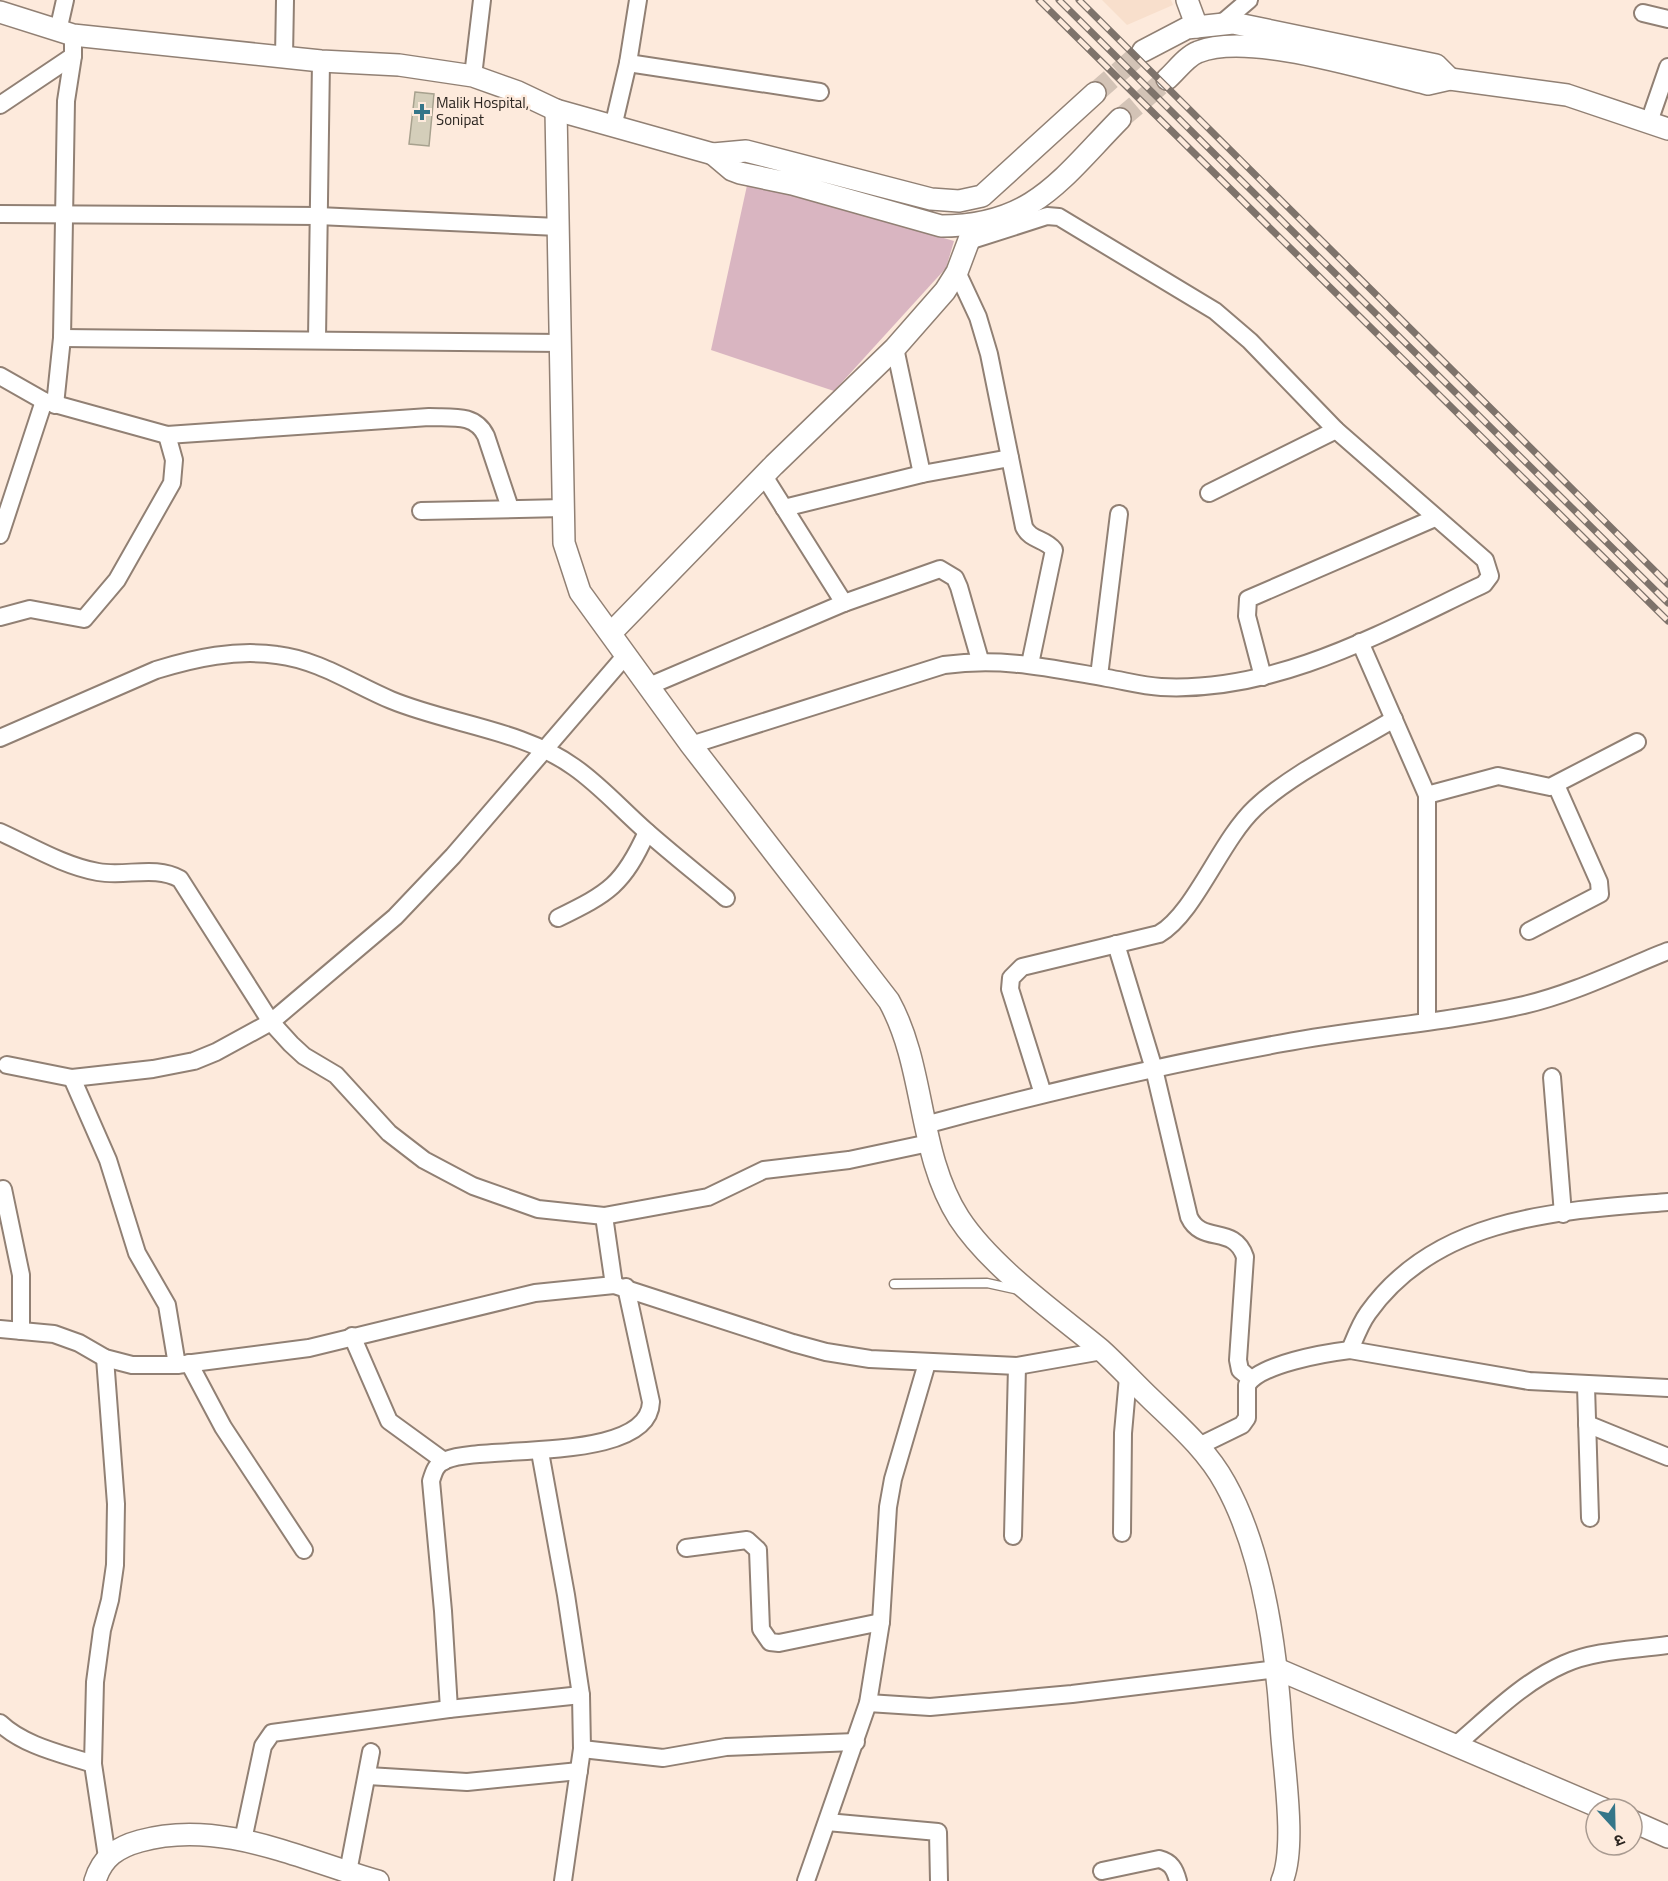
<svg xmlns="http://www.w3.org/2000/svg" width="1668" height="1881" font-family="'Titillium Web','Noto Sans Devanagari',sans-serif">
<style>
.built{fill:#f8dfcc}
.green{fill:#d9b5c1}
.building{fill:#d4ceba;stroke:#a7a18e;stroke-width:1.5}
.lines{fill:none;stroke-linecap:round;stroke-linejoin:round}
.tertiary-tunnel{stroke:#d3c3b6;stroke-width:21;stroke-dasharray:21 10;stroke-linecap:butt}
.service-casing{stroke:#918074;stroke-width:11}
.minor-casing{stroke:#918074;stroke-width:20}
.tertiary-casing{stroke:#918074;stroke-width:24}
.service{stroke:#fff;stroke-width:8}
.minor{stroke:#fff;stroke-width:16}
.tertiary{stroke:#fff;stroke-width:21}
.rail-casing{stroke:#7e736b;stroke-width:7}
.rail{stroke:#fdeadc;stroke-width:4.5;stroke-dasharray:14;stroke-linecap:butt}
.poi-dot{fill:#357689;stroke:#fdeadc;stroke-width:2}
.labels{text-anchor:middle;stroke-width:5;stroke-linejoin:round;paint-order:stroke}
.poi-label{font-size:15px;fill:#2b2520;stroke:#fdeadc;text-anchor:start}
</style>
<rect width="100%" height="100%" fill="#fdeadc"/>
<polygon class="built" points="1102,0 1171,0 1173,5 1127,25"/>
<polygon class="green" points="748,181 954,241 946,268 834,391 711,350"/>
<polygon class="building" points="415,92 434,94 429,146 409,144"/>
<g class="lines">
<g class="tertiary-tunnel">
<polyline points="1095,93 1143,51"/>
<polyline points="1120,119 1167,79"/>
</g>
<defs>
<polyline id="service" points="894,1284 987,1283 1019,1290"/>
<g id="minor">
<polyline points="1643,13 1668,19"/>
<polyline points="1222,23 1249,0"/>
<polyline points="58,31 65,0"/>
<polyline points="284,57 285,0"/>
<polyline points="628,63 820,92"/>
<polyline points="473,76 482,0"/>
<polyline points="0,105 73,56"/>
<polyline points="1649,122 1668,67"/>
<polyline points="613,127 628,63 638,0"/>
<polyline points="0,214 318,216 558,227"/>
<path d="M957 272 978 317 989 354 1024 527C1031 541 1045 538 1054 550L1030 664"/>
<polyline points="62,338 562,343"/>
<polyline points="317,339 321,61"/>
<polyline points="895,348 922,474"/>
<path d="M0 376 44 401 167 435 429 417C451 418 475 413 486 436L510 508"/>
<polyline points="55,405 62,338 66,101 73,56 73,35"/>
<polyline points="764,476 844,603"/>
<polyline points="1209,493 1336,430"/>
<polyline points="784,508 922,474 1010,458"/>
<polyline points="421,511 564,508"/>
<polyline points="0,535 44,401"/>
<polyline points="0,617 30,609 84,619 117,580 172,483 174,460 167,435"/>
<polyline points="1360,642 1427,795 1427,1020"/>
<polyline points="1099,676 1119,514"/>
<polyline points="1263,677 1247,616 1248,599 1435,518"/>
<polyline points="649,686 844,603 940,569 955,578 959,587 980,660"/>
<path d="M0 738 156 670C195 658 236 649 277 655 319 660 353 684 391 700 449 724 523 730 574 767 600 785 622 810 646 831 672 854 700 876 726 898"/>
<path d="M691 745 944 665C1004 657 1049 668 1107 678 1125 681 1143 686 1161 687 1277 693 1383 632 1484 584L1490 576 1485 560 1336 430 1250 341 1215 311 1059 217 1047 216 969 241"/>
<polyline points="1427,795 1498,776 1550,787 1637,742"/>
<path d="M0 832C31 846 64 866 98 872 126 877 155 865 180 879L271 1022 291 1044 304 1056 336 1075 389 1133 424 1160 473 1186 538 1209 604 1216 708 1197 764 1170 849 1160 929 1143"/>
<path d="M558 918C609 893 623 885 647 832"/>
<polyline points="1529,931 1600,894 1599,882 1556,785"/>
<path d="M1116 944 1154 1069 1189 1217C1202 1245 1234 1224 1245 1257L1238 1360 1240 1370 1251 1379"/>
<polyline points="7,1065 72,1078 153,1069 194,1061 216,1052 271,1022 395,917 453,856 626,655"/>
<polyline points="1552,1077 1563,1214"/>
<polyline points="72,1078 108,1160 137,1253 167,1305 177,1365"/>
<path d="M1043 1094 1010 989 1011 978 1022 967 1159 934C1195 913 1220 841 1255 808 1291 774 1351 745 1394 719"/>
<path d="M925 1125C1043 1093 1162 1065 1283 1043 1362 1028 1445 1023 1524 1005 1575 993 1620 970 1668 951"/>
<polyline points="3,1189 21,1275 21,1331"/>
<polyline points="604,1216 614,1285"/>
<polyline points="0,1329 54,1334 79,1343 105,1358 132,1365 177,1365 309,1348 535,1293 614,1285 793,1343 826,1352 870,1359 1017,1366 1102,1351"/>
<polyline points="352,1336 389,1421 444,1461"/>
<path d="M1350 1350C1355 1338 1360 1324 1368 1313 1437 1216 1559 1211 1668 1202"/>
<polyline points="105,1358 116,1504 115,1565 110,1600 102,1630 95,1682 93,1764 107,1857"/>
<polyline points="189,1363 223,1427 304,1550"/>
<polyline points="1586,1386 1590,1518"/>
<polyline points="1587,1424 1668,1457"/>
<path d="M1199 1446 1242 1425 1247 1418V1385C1260 1364 1325 1353 1350 1350L1529 1381 1668 1388"/>
<polyline points="540,1452 566,1595 581,1695 582,1749 563,1881"/>
<polyline points="1122,1533 1123,1433 1128,1377"/>
<polyline points="1013,1536 1017,1366"/>
<polyline points="686,1548 747,1540 758,1550 761,1629 770,1642 779,1643 881,1622"/>
<polyline points="868,1703 930,1707 1072,1694 1277,1669"/>
<path d="M449 1709 443 1611 431 1481C434 1471 436 1464 446 1460 483 1444 649 1464 651 1402L626 1287"/>
<path d="M0 1723C24 1746 63 1754 93 1764"/>
<path d="M1457 1744C1491 1715 1523 1682 1564 1664 1595 1650 1635 1650 1668 1645"/>
<polyline points="582,1749 663,1758 726,1747 856,1742"/>
<polyline points="368,1776 467,1782 579,1771"/>
<polyline points="827,1822 938,1832 939,1881"/>
<polyline points="243,1840 263,1746 272,1733 449,1709 581,1695"/>
<path d="M1102 1871 1159 1859C1171 1862 1175 1869 1178 1881"/>
<polyline points="348,1872 371,1752"/>
<polyline points="806,1881 868,1703 881,1622 888,1507 893,1479 927,1363"/>
</g>
<g id="tertiary">
<polyline points="1187,0 1197,27"/>
<polyline points="0,12 73,35 321,61 399,65 473,76 518,92 556,110 713,154"/>
<polyline points="1143,51 1187,28 1233,23 1436,65 1450,79"/>
<path d="M1167 79C1176 71 1187 56 1198 52 1249 31 1372 71 1428 84L1450 79 1567 95 1668 129"/>
<path d="M1095 93 982 196 959 201 931 199 746 151 713 154 732 170 740 173 792 184 941 226C1033 226 1061 179 1120 119"/>
<path d="M556 110 564 543 580 592 691 745 889 1001C926 1068 917 1152 959 1218 991 1267 1055 1312 1100 1349 1118 1365 1134 1383 1151 1399 1178 1425 1207 1450 1225 1483 1263 1551 1276 1647 1281 1724 1283 1764 1297 1846 1282 1881"/>
<polyline points="611,633 774,465 895,348 945,291 957,272 975,224"/>
<polyline points="1277,1669 1604,1809"/>
<polyline points="1632,1821 1668,1837"/>
<path d="M95 1881C102 1857 118 1847 140 1841 220 1818 302 1860 378 1881"/>
</g>
</defs>
<use href="#service" class="service-casing"/>
<use href="#minor" class="minor-casing"/>
<use href="#tertiary" class="tertiary-casing"/>
<use href="#service" class="service"/>
<use href="#minor" class="minor"/>
<use href="#tertiary" class="tertiary"/>
<defs>
<g id="rail">
<polyline points="1039,0 1668,621"/>
<polyline points="1059,0 1668,603"/>
<polyline points="1079,0 1668,584"/>
</g>
</defs>
<use href="#rail" class="rail-casing"/>
<use href="#rail" class="rail"/>
</g>
<path class="poi-dot" d="M419 103h6v6h6v6h-6v6h-6v-6h-6v-6h6z"/>
<g class="labels">
<g class="poi-label">
<text x="436" y="108">Malik Hospital,<tspan x="436" dy="17">Sonipat</tspan></text>
</g>
</g>
<g transform="translate(1614 1827) rotate(158)"><circle r="28" fill="#fdeadc" stroke="#a99b91" stroke-width="1.5"/>
<path d="M0-4.5L10 22L0 15L-10 22Z" fill="#357689"/>
<text y="-9" font-size="16" font-weight="bold" text-anchor="middle" fill="#2b2520">उ</text>
</g>
</svg>
